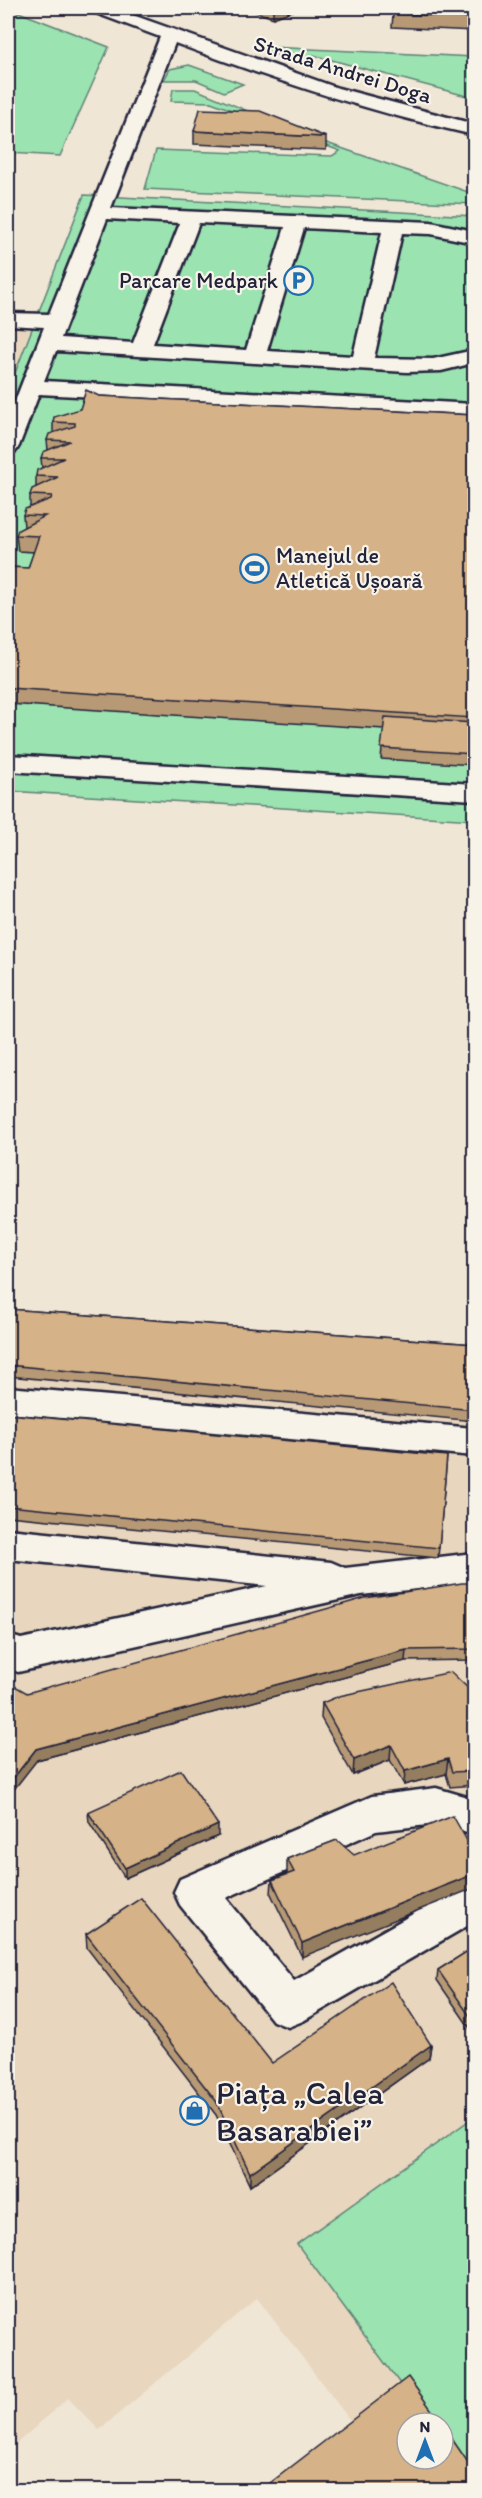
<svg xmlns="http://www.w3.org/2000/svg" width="482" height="2498" font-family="Itim,sans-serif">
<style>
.built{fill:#e8d6be;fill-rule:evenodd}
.green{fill:#9be3b1;stroke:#5e8276;stroke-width:1.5}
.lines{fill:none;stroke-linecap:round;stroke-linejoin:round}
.minor-casing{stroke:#22223b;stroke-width:5}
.minor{fill:#f7f3e8;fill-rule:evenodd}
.wall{fill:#b79974;stroke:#22223b;stroke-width:1.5}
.shaded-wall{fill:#957d5e;stroke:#22223b;stroke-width:1.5}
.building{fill:#d5b287;stroke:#22223b;stroke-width:1.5}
.labels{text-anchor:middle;stroke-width:4.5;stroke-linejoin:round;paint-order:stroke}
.far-street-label{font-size:22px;fill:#22223b;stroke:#f7f3e8}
.far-poi-label{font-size:22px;fill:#22223b;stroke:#f7f3e8;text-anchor:end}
.near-poi-label{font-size:32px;fill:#22223b;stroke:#f7f3e8;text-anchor:start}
</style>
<rect width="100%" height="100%" fill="#f0e6d5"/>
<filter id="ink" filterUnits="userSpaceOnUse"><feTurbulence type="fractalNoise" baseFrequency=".0167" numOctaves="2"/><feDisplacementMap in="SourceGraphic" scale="12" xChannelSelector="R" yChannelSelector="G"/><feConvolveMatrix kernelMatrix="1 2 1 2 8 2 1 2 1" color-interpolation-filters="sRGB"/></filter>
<g filter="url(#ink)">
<g class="built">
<polygon points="8,315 38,317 8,391"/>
<path d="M8 1320 474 1355V2490H276L356 2428 257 2298 99 2430 68 2398 8 2451ZM407 2423H443V2459H407Z"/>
</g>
<g class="green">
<polygon points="8,8 109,47 60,156 8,153"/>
<polygon points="269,47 474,57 474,98 313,55 296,61 262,50"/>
<polygon points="189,65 243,84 224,92 196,80 164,80 170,69"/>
<polygon points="173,89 195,89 318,140 474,194 474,204 145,189 156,150 332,156 340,151 211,102 171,101"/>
<polygon points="84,195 474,216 474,820 8,791 8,391"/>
<polygon points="474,2117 474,2487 443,2442 443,2423 429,2423 297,2244"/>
</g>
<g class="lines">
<defs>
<g id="minor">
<path d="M91 8H113L338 88 474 124V135C371 112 273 80 175 43L111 208 431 222 474 231V243L431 234 402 233 374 358 433 359 474 350V363L441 371 407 372 56 351 44 381 474 404V417L39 394 19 446 16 451 8 453V419L44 327 8 325V313L49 314 160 37 93 12ZM107 219 180 223 133 343 61 338ZM199 223 285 227 246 350 153 344ZM304 228 382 232 353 356 267 351Z"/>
<polygon points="8,755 474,784 474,800 8,771"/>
<polygon points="8,1387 474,1428 474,1456 8,1413"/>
<polygon points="8,1529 331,1562 345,1568 474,1553 474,1583 361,1595 18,1672 8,1668 8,1635 21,1639 267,1586 8,1559"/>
<polygon points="436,1788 474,1799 474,1835 436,1824 376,1831 226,1898 294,1981 459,1888 474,1882 474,1922 303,2021 288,2027 273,2021 180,1905 174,1892 180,1879 372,1796"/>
</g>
</defs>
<use href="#minor" class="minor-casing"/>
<use href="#minor" class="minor"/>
</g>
<g class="wall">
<polygon points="245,8 300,8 273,18"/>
<polygon points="474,8 474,31 392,27 393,14"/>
<polygon points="194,131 326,137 326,150 194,144"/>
<polygon points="99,396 474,415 474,765 381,759 384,729 8,704 8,567 28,568 34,552 18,551 16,535 24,527 23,515 30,507 30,495 36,487 36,476 42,468 41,458 48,450 47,440 53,433 53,422 80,409"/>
<polygon points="8,1309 474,1344 474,1421 8,1376"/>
<polygon points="8,1414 447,1456 438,1558 8,1516"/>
<polygon points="474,1583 474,1660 405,1661 37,1760 27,1693"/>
<polygon points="474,1694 474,1785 450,1787 446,1774 404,1785 390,1760 353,1775 321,1718 322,1703"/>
<polygon points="88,1812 218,1836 125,1878 89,1822"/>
<polygon points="337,1840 302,1957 271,1894 272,1880 287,1874 287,1859"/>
<polygon points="86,1934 272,2063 431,2045 429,2058 250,2186 216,2115 87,1948"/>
<polygon points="474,1947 474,2034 437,1980 438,1970"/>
</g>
<g class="shaded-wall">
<polygon points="273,8 300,8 273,18"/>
<polygon points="406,1650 405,1661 37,1760 8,1797 8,1785 36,1749"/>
<polygon points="391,1745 390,1760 353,1775 354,1760"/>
<polygon points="448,1759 446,1774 404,1785 405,1771"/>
<polygon points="218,1825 218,1836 125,1878 125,1868"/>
<polygon points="474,1874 474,1888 302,1957 302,1943"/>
<polygon points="431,2045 429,2058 250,2186 250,2173"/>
</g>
<g class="building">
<polygon points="394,8 474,8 474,17 393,14"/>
<polygon points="200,109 260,111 326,137 194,131"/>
<polygon points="86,390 99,396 474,415 474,718 8,688 8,633 11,623 8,623 8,567 28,568 39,536 16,535 18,530 45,516 23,515 25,509 51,499 52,496 30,495 32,489 58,477 36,476 37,470 64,458 41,458 43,452 70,441 47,440 49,434 75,426 75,423 53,422 54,417 80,409"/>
<polygon points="385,717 474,723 474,754 381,748"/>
<polygon points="8,1309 474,1344 474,1410 8,1365"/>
<polygon points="8,1414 447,1456 439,1548 8,1506"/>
<polygon points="462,1583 474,1583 474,1649 406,1650 36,1749 8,1785 8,1682 27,1693 365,1598"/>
<polygon points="451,1672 474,1694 474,1771 452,1772 448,1759 405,1771 391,1745 354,1760 322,1703 339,1696"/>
<polygon points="181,1770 218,1825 125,1868 88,1812"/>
<polygon points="453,1816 474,1853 474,1874 302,1943 272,1880 294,1872 287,1859 337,1840 354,1855"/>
<polygon points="141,1898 272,2063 391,1982 431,2045 250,2173 216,2101 86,1934"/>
<polygon points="474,1947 474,2022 438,1970"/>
<polygon points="408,2377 441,2423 407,2423 407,2459 443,2459 443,2426 474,2471 474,2490 261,2490"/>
</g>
</g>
<defs>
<symbol id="parking-ring" viewBox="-11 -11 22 22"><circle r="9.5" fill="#f7f3e8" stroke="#1f6fb2" stroke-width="1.5"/><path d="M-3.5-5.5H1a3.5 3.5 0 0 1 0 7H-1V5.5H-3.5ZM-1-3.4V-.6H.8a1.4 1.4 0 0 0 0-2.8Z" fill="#1f6fb2"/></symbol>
<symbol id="stadium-ring" viewBox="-11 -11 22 22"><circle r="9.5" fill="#f7f3e8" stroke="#1f6fb2" stroke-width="1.5"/><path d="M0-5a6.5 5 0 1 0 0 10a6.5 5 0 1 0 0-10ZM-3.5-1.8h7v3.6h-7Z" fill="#1f6fb2"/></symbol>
<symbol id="shop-ring" viewBox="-11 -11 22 22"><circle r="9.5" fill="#f7f3e8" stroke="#1f6fb2" stroke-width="1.5"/><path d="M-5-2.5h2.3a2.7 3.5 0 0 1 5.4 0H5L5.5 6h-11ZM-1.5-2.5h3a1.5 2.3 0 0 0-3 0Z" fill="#1f6fb2"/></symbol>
</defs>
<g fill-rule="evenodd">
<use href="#parking-ring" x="282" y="264" width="33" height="33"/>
<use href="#stadium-ring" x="238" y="552" width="33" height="33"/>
<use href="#shop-ring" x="178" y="2094" width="33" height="33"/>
</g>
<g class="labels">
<g class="far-street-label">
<text transform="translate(343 69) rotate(17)" y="8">Strada Andrei Doga</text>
</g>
<g class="far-poi-label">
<text x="278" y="288">Parcare Medpark</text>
<text x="276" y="563" text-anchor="start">Manejul de<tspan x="276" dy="25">Atletică Ușoară</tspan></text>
</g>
<g class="near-poi-label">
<text x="216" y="2104">Piața „Calea<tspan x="216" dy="37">Basarabiei”</tspan></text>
</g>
</g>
<rect width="482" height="2498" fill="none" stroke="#f7f3e8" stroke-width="30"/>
<rect x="15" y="15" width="452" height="2468" fill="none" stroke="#22223b" stroke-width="2" filter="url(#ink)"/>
<g transform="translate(425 2441)"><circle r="28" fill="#f7f3e8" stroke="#a29fa3" stroke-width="1.5"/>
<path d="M0-4.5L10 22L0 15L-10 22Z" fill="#1f6fb2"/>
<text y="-9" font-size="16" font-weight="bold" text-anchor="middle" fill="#22223b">N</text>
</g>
</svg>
